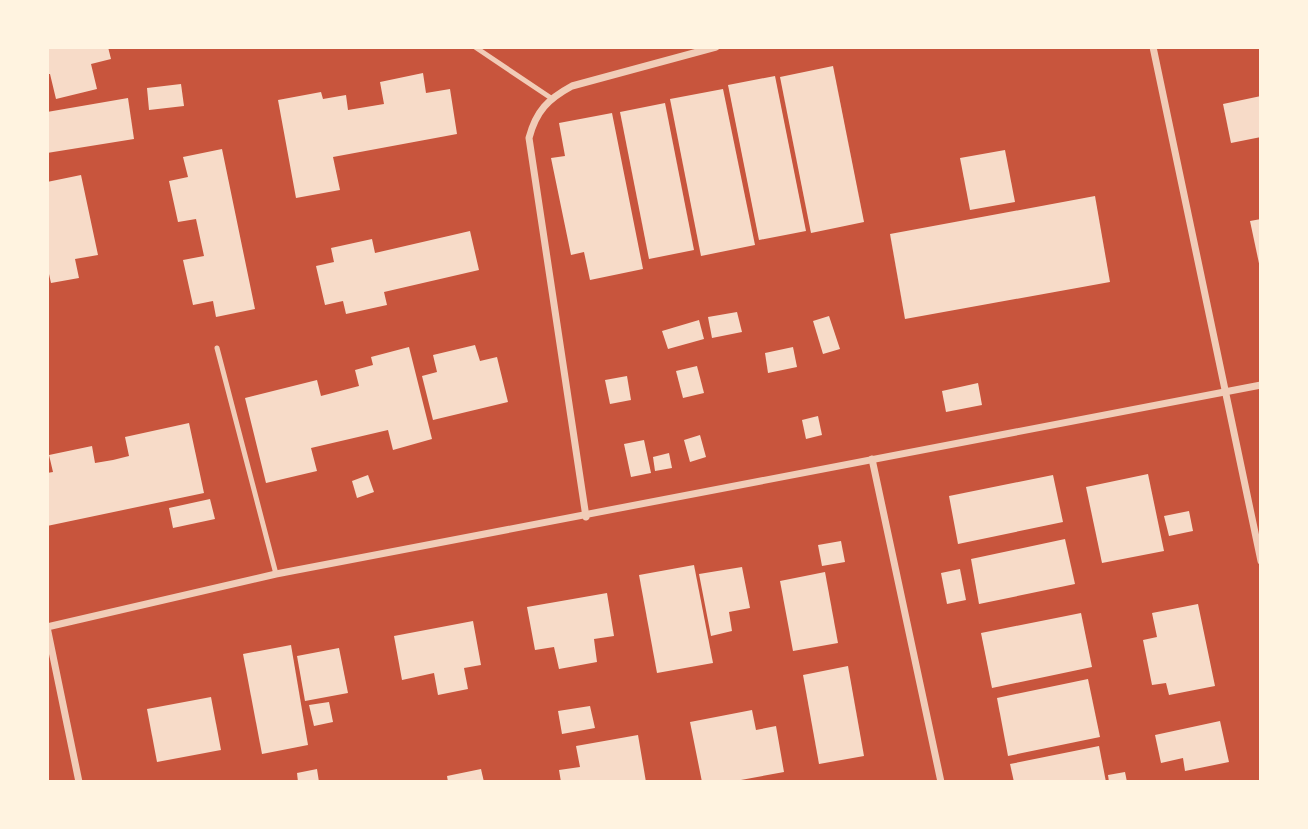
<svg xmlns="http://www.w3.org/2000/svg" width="1308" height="829" font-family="'Golos Text',sans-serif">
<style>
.building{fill:#f7dbc8}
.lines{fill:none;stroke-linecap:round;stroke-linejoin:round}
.service{stroke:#f1ccb7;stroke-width:5}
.minor{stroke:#f1ccb7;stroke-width:7}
</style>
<rect width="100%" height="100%" fill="#c8553d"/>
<g class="building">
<polygon points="47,47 108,47 111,59 91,64 97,89 56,99 50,74 47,74"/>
<polygon points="833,66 864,222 811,233 780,77"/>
<polygon points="423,73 426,93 450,89 457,134 333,157 340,190 296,198 278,100 321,92 323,99 346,95 348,110 384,104 380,82"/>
<polygon points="775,76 806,231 759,240 728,85"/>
<polygon points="181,84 184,106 149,110 147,88"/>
<polygon points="723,89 755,245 701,256 670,99"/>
<polygon points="1261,96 1261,137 1231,143 1223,104"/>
<polygon points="128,98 134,139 47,153 47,112"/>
<polygon points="665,103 694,250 649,259 620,112"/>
<polygon points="612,113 643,269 590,280 584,252 571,255 551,158 565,156 559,123"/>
<polygon points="222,149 255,309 216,317 213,301 193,305 183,260 204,256 196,219 178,222 169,181 188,177 183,157"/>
<polygon points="1005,150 1015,202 970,210 960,158"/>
<polygon points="81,175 98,255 75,259 79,278 51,283 47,265 47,182"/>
<polygon points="1095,196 1110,282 905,319 890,234"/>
<polygon points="1261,219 1261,268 1260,268 1250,221"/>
<polygon points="470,231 479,270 384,292 387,305 346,314 343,301 325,305 316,266 334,262 331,248 372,239 375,253"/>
<polygon points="737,312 742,332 712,338 708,317"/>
<polygon points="829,316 840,349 823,354 813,321"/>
<polygon points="699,320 704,339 668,349 662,331"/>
<polygon points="475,345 480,361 497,357 508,402 433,420 422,376 437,372 433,355"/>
<polygon points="409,347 432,439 393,450 388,430 311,448 317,471 266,483 245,398 317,380 321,396 359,386 355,370 373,365 371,357"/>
<polygon points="793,347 797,367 768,373 765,353"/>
<polygon points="697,366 704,393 683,398 676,371"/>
<polygon points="627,376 631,400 610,404 605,380"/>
<polygon points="978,383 982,405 946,412 942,391"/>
<polygon points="818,416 822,435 806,439 802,420"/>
<polygon points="189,423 204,493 47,526 47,473 53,472 49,455 92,446 95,463 113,460 129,456 125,437"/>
<polygon points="700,435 706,457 690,462 684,440"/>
<polygon points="644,440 651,473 631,477 624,444"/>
<polygon points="669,453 672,468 655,471 653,457"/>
<polygon points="1148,474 1164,551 1102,563 1086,487"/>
<polygon points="368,475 374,492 357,498 352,481"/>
<polygon points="1053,475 1063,522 958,544 949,496"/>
<polygon points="210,499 215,519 173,528 169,508"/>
<polygon points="1189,511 1193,531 1169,536 1164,516"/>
<polygon points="1065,539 1075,584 979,604 971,559"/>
<polygon points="841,541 845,562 822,566 818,545"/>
<polygon points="694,565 713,663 657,673 639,575"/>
<polygon points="742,567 750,608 729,612 732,631 711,636 699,574"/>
<polygon points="960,569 966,600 947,604 941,573"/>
<polygon points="825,572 838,643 793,651 780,581"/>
<polygon points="607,593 614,636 594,639 597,662 559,669 554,647 535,650 527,607"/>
<polygon points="1198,604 1215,686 1169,695 1166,683 1152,685 1143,640 1157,637 1152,613"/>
<polygon points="1081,613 1092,667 992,688 981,633"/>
<polygon points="473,621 481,665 464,668 468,689 438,695 434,673 402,680 394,636"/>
<polygon points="291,645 308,745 262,754 243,654"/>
<polygon points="339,648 348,693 305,701 297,656"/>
<polygon points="848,666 864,756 819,764 803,675"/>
<polygon points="1088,679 1100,737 1008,756 997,698"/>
<polygon points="211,697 221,750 157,762 147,709"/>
<polygon points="329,702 333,722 314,726 309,705"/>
<polygon points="590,706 595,728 562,734 558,711"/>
<polygon points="752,710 756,730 776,726 784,772 730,782 702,782 690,722"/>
<polygon points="1220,721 1229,762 1185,771 1183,758 1161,763 1155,735"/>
<polygon points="638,735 646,782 561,782 559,770 580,767 576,746"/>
<polygon points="1099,746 1106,782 1014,782 1010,764"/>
<polygon points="317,769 319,782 298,782 297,773"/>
<polygon points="481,769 484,782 448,782 447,776"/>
<polygon points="1125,772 1127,782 1109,782 1108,775"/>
</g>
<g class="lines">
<g class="service">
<polyline points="475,47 551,98"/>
<polyline points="217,348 276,574"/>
</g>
<g class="minor">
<polyline points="1153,47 1261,561"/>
<polyline points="872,459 941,782"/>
<path d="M586 517 529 138C536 111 548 99 572 86L716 47"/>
<polyline points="47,627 276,574 1261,385"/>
<polyline points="47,627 79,782"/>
</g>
</g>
<rect width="1308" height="829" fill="none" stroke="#fff3e0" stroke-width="98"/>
</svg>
